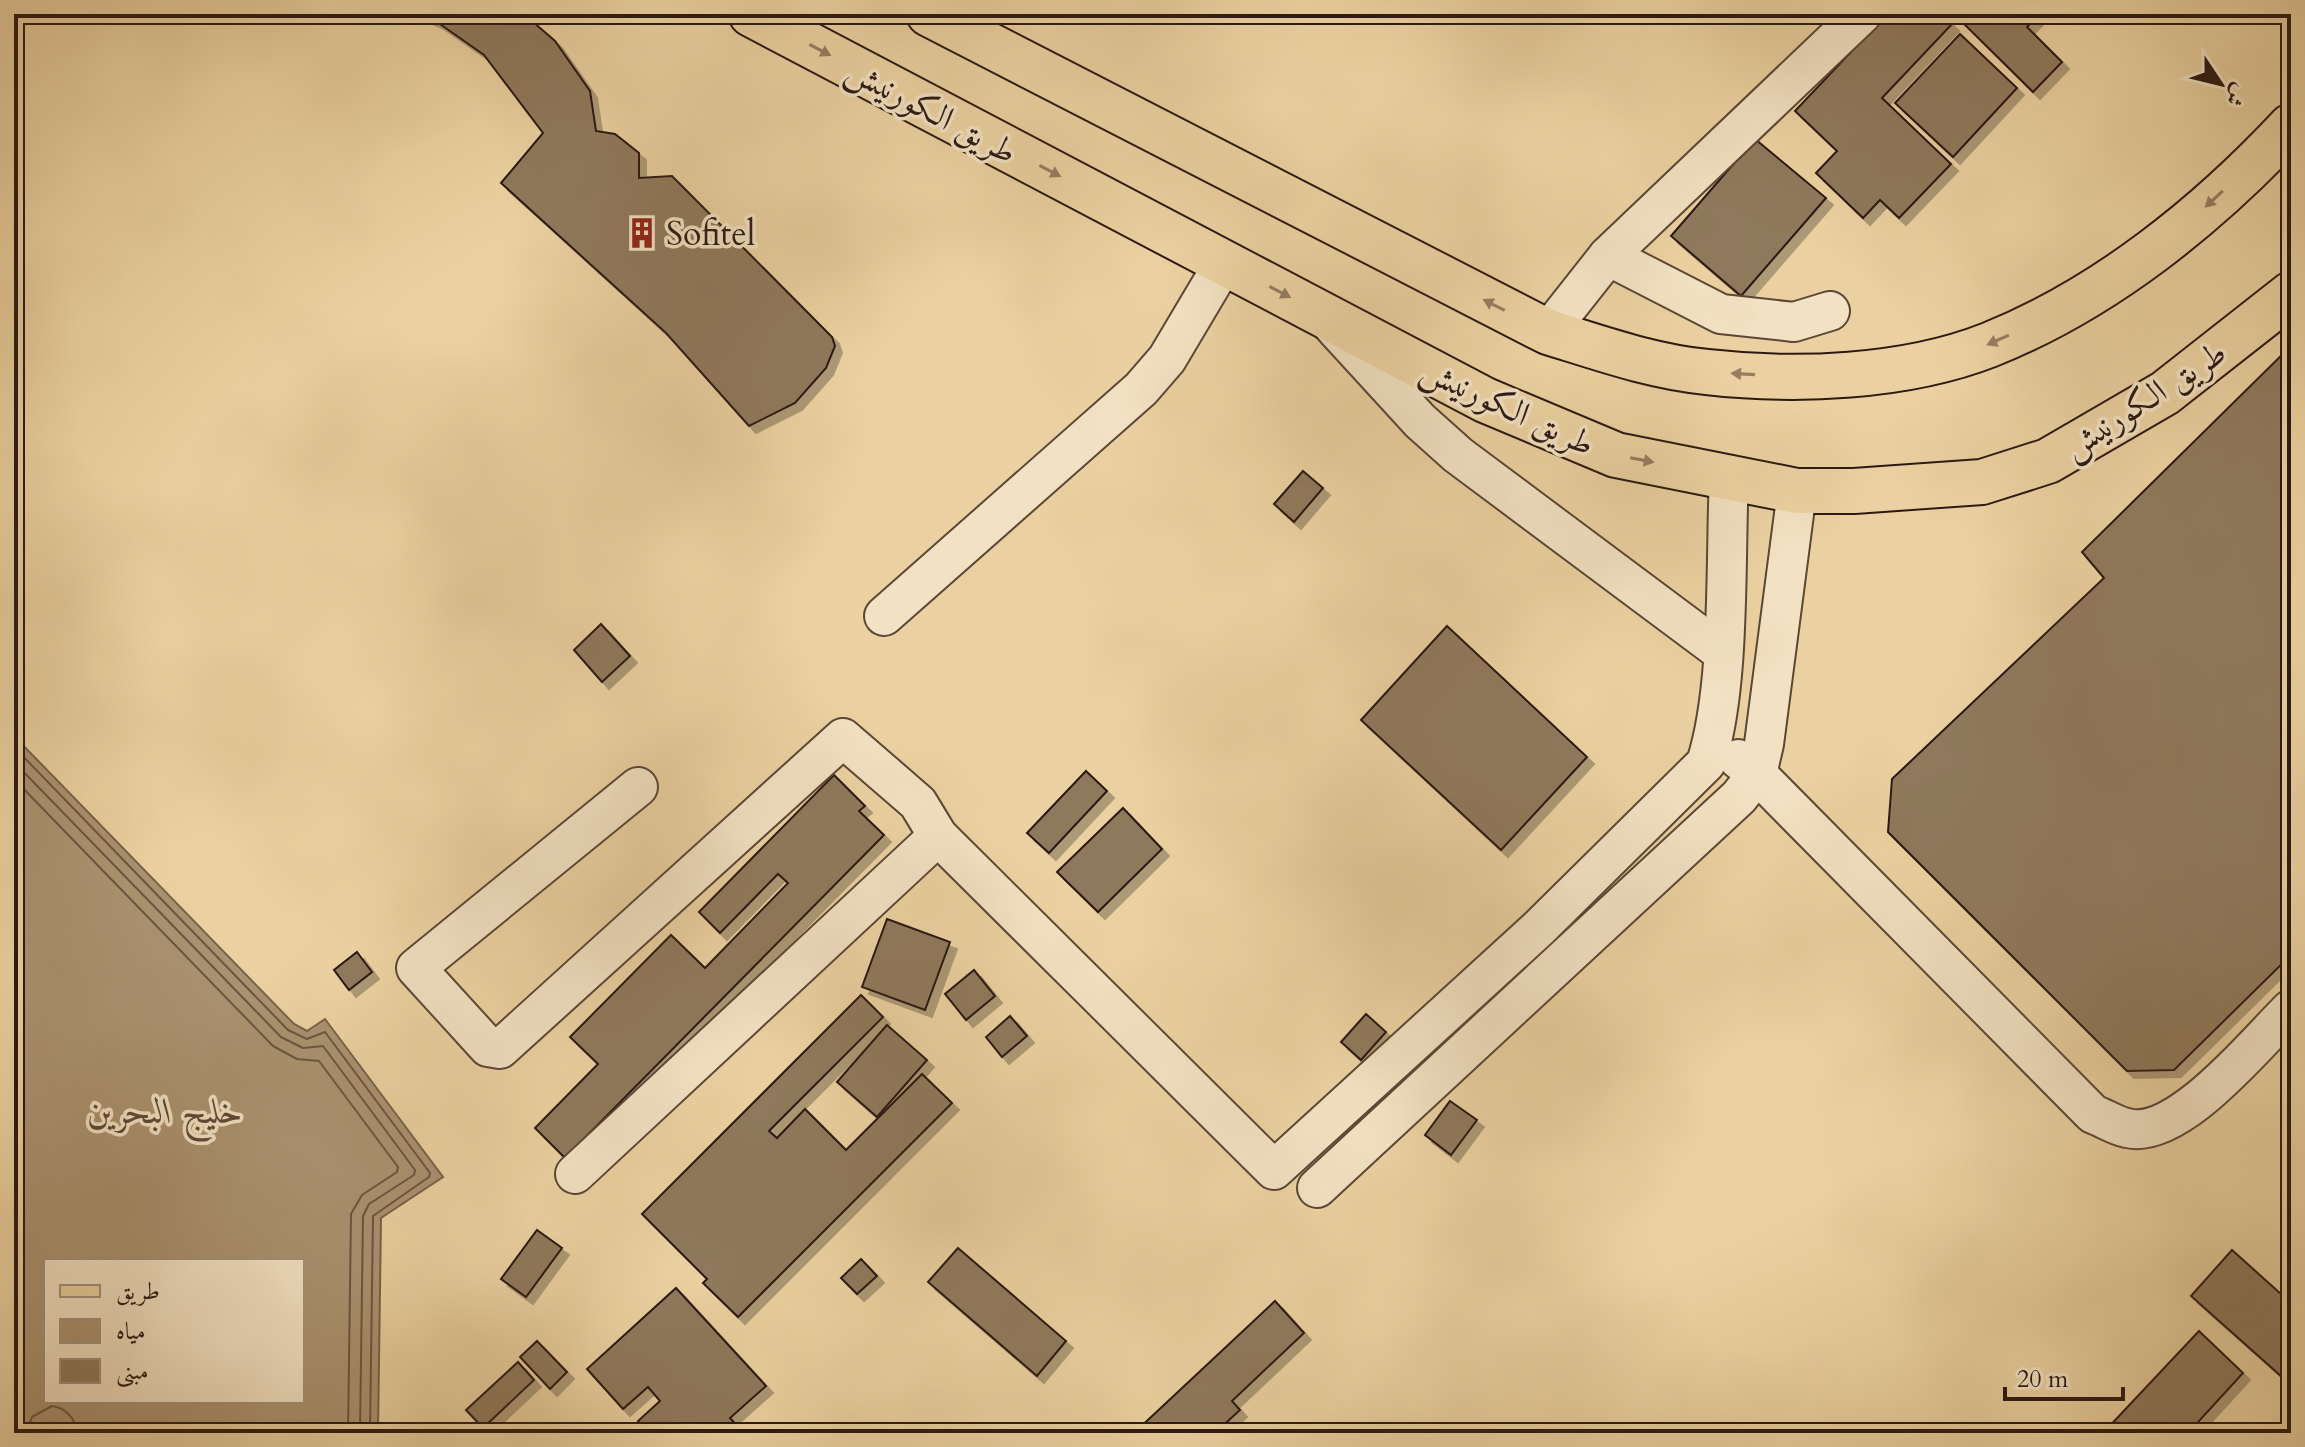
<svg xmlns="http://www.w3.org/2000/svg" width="2305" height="1447" font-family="Cardo,Amiri,serif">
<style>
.water{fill:#aa9270;stroke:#77624a;stroke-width:2;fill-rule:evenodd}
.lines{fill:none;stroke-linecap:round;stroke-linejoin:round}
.shore{stroke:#6a5641;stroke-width:2}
.building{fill:#8f795c;stroke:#2b1912;stroke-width:2;filter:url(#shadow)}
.minor-casing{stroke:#5b4736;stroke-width:42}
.major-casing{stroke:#2b1912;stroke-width:48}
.minor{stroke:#f2e1c2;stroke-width:38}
.major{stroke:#ebd1a1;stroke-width:44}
.oneway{fill:#957e61}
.labels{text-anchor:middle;stroke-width:7;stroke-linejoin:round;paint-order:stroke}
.street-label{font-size:34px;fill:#2b1912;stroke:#f2e1c2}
.poi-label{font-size:34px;fill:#2b1912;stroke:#f2e1c2;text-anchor:start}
.water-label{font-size:36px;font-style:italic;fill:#5e4938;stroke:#f2e1c2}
</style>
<defs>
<filter id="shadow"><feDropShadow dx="7" dy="7" stdDeviation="0" flood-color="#0004"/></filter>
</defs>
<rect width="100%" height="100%" fill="#ebd1a1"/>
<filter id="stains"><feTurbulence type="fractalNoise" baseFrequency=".0025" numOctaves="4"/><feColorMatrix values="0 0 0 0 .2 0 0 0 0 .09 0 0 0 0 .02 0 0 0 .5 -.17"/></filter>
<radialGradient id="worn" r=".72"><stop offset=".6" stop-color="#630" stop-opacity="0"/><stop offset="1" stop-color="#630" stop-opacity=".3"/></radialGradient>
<path class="water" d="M14 736 294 1024 307 1031 325 1019 443 1177 381 1218 378 1433H62L52 1423 41 1433H14ZM46 1261H302V1401H46Z"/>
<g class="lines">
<g class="shore">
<polyline points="14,747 288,1030 307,1039 325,1032 430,1173 429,1177 373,1216 370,1433"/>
<polyline points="14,762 281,1037 303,1048 323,1046 415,1170 414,1175 369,1204 363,1216 360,1433"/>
<polyline points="14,779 273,1046 297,1059 319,1061 398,1167 397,1172 362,1195 351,1214 348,1433"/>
<path d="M26 1433 32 1417 52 1406C66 1408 76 1419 77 1433"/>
</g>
</g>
<g class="building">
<polygon points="419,14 524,14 555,41 590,91 596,131 615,134 639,153 639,178 672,176 832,337 835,346 826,368 795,403 749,426 666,333 501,183 543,133 484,55 437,22"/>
<polygon points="1887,14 1941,14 1952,24 1882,98 1951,164 1899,218 1880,200 1863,218 1816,173 1837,151 1795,111"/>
<polygon points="1954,14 2040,14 2027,27 2062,62 2033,92"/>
<polygon points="1960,34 2017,88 1953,157 1895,103"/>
<polygon points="1755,139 1826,198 1741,296 1671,236"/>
<polygon points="2291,346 2291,955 2174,1070 2127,1071 1888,832 1892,779 2104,578 2082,552"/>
<polygon points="1303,471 1323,488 1294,522 1274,504"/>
<polygon points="601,624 630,656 602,682 574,650"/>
<polygon points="1447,626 1587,757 1501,850 1361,720"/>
<polygon points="1086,771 1107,791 1049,853 1027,833"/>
<polygon points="834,775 865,806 859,811 884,835 565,1158 535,1128 598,1064 570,1037 671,935 705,968 788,883 778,874 720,933 699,912"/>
<polygon points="1123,808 1162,849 1098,912 1057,872"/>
<polygon points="887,919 950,942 925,1010 862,987"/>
<polygon points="357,952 372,972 349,990 334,970"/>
<polygon points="974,970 995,996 966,1020 945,994"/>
<polygon points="861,995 883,1017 769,1131 777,1138 805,1109 846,1150 922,1074 952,1103 738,1317 703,1283 707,1279 642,1214"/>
<polygon points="1366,1014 1386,1032 1361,1060 1341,1042"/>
<polygon points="1010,1016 1027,1036 1002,1057 986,1037"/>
<polygon points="887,1025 927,1060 877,1117 837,1082"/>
<polygon points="1450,1101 1477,1120 1451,1155 1425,1135"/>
<polygon points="537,1230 562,1248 526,1297 501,1279"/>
<polygon points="958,1248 1066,1341 1037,1376 928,1282"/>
<polygon points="2232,1250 2291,1303 2291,1385 2191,1296"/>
<polygon points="861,1259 877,1276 857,1294 841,1278"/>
<polygon points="676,1288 766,1386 730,1418 740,1429 736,1433 649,1433 638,1421 660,1401 648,1387 623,1409 587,1369"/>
<polygon points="1275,1301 1304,1333 1232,1401 1240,1410 1215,1433 1134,1433"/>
<polygon points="2199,1331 2243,1373 2188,1433 2103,1433"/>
<polygon points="537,1341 567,1372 550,1389 520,1357"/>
<polygon points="518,1362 534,1380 483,1428 466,1410"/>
</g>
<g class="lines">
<defs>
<g id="minor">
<polyline points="1830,311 1794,322 1721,314 1608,256 1862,14"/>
<polyline points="1333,326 1420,421 1458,455 1722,652"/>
<polyline points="1548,332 1608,256"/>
<polyline points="884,616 1141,389 1167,359 1224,263"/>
<path d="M1738 759 1757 774 2093 1114C2104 1118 2116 1126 2127 1128 2178 1141 2257 1042 2291 1009"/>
<path d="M638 787 416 968 488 1047 500 1049 843 738 918 803 938 836 1274 1170 1539 928 1706 763C1731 686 1725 559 1729 476"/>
<polyline points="575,1174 938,836"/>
<polyline points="1317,1188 1739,797 1757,774 1764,744 1797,491"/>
</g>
<g id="major">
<polyline points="751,14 1485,400 1616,455 1797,491 1854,491 1982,482 2048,461 2165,393 2291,294"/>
<path d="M929 14 1548 332C1600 348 1653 367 1707 372 1795 382 1905 378 1989 345 2104 299 2207 216 2291 126"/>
</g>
</defs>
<use href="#minor" class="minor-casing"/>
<use href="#major" class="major-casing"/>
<use href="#minor" class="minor"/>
<use href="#major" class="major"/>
</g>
<defs><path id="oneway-solid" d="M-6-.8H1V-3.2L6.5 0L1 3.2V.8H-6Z" transform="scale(2)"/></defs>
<g class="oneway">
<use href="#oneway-solid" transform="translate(820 50) rotate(28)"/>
<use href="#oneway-solid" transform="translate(1050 171) rotate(28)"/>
<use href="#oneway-solid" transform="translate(2214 199) rotate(137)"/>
<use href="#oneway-solid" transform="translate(1280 292) rotate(28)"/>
<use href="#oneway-solid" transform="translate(1494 305) rotate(-153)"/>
<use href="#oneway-solid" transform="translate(1998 340) rotate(156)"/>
<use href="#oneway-solid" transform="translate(1743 374) rotate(-177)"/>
<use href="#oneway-solid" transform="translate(1642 460) rotate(11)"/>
</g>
<defs>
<symbol id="building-bare" viewBox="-9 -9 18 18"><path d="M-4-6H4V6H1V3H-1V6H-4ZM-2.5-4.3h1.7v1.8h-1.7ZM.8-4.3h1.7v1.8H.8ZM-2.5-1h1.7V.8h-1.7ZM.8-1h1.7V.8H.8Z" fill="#8f2418" stroke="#f2e1c2" stroke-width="2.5" paint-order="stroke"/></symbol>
</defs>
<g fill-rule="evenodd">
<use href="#building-bare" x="620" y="211" width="44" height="44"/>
</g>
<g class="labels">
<g class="street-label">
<text transform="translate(932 110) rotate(28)" y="12">طريق الكورنيش</text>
<text transform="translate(2144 399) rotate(-33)" y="12">طريق الكورنيش</text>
<text transform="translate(1508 406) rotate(25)" y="12">طريق الكورنيش</text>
</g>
<g class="poi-label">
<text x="666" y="245">Sofitel</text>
</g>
<g class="water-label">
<text x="165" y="1123">خليج البحرين</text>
</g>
</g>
<rect width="2305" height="1447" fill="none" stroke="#ebd1a1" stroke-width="48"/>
<rect x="16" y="16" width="2273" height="1415" fill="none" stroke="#2b1912" stroke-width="4"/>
<rect x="24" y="24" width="2257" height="1399" fill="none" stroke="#2b1912" stroke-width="2"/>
<rect x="44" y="1259" width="260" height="144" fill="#f2e1c2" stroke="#a2917c" stroke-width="2"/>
<rect x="60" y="1285" width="40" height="12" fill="#ebd1a1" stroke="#a2917c" stroke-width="2"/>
<text x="116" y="1299" font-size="24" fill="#2b1912">طريق</text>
<rect x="60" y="1319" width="40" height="24" fill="#aa9270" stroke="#a2917c" stroke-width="2"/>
<text x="116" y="1339" font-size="24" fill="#2b1912">مياه</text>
<rect x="60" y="1359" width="40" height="24" fill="#8f795c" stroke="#a2917c" stroke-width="2"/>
<text x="116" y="1379" font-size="24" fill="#2b1912">مبنى</text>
<g transform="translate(2221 84) rotate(125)" stroke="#f2e1c2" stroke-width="6" paint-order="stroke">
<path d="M0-6L14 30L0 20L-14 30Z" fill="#2b1912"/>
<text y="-12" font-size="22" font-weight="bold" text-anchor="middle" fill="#2b1912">ش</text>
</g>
<path d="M2005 1387v12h118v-12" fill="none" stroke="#2b1912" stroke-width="4"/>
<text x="2017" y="1387" font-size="24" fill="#2b1912" stroke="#f2e1c2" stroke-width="6" paint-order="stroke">20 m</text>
<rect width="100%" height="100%" filter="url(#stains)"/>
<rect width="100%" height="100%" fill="url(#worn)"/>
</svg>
